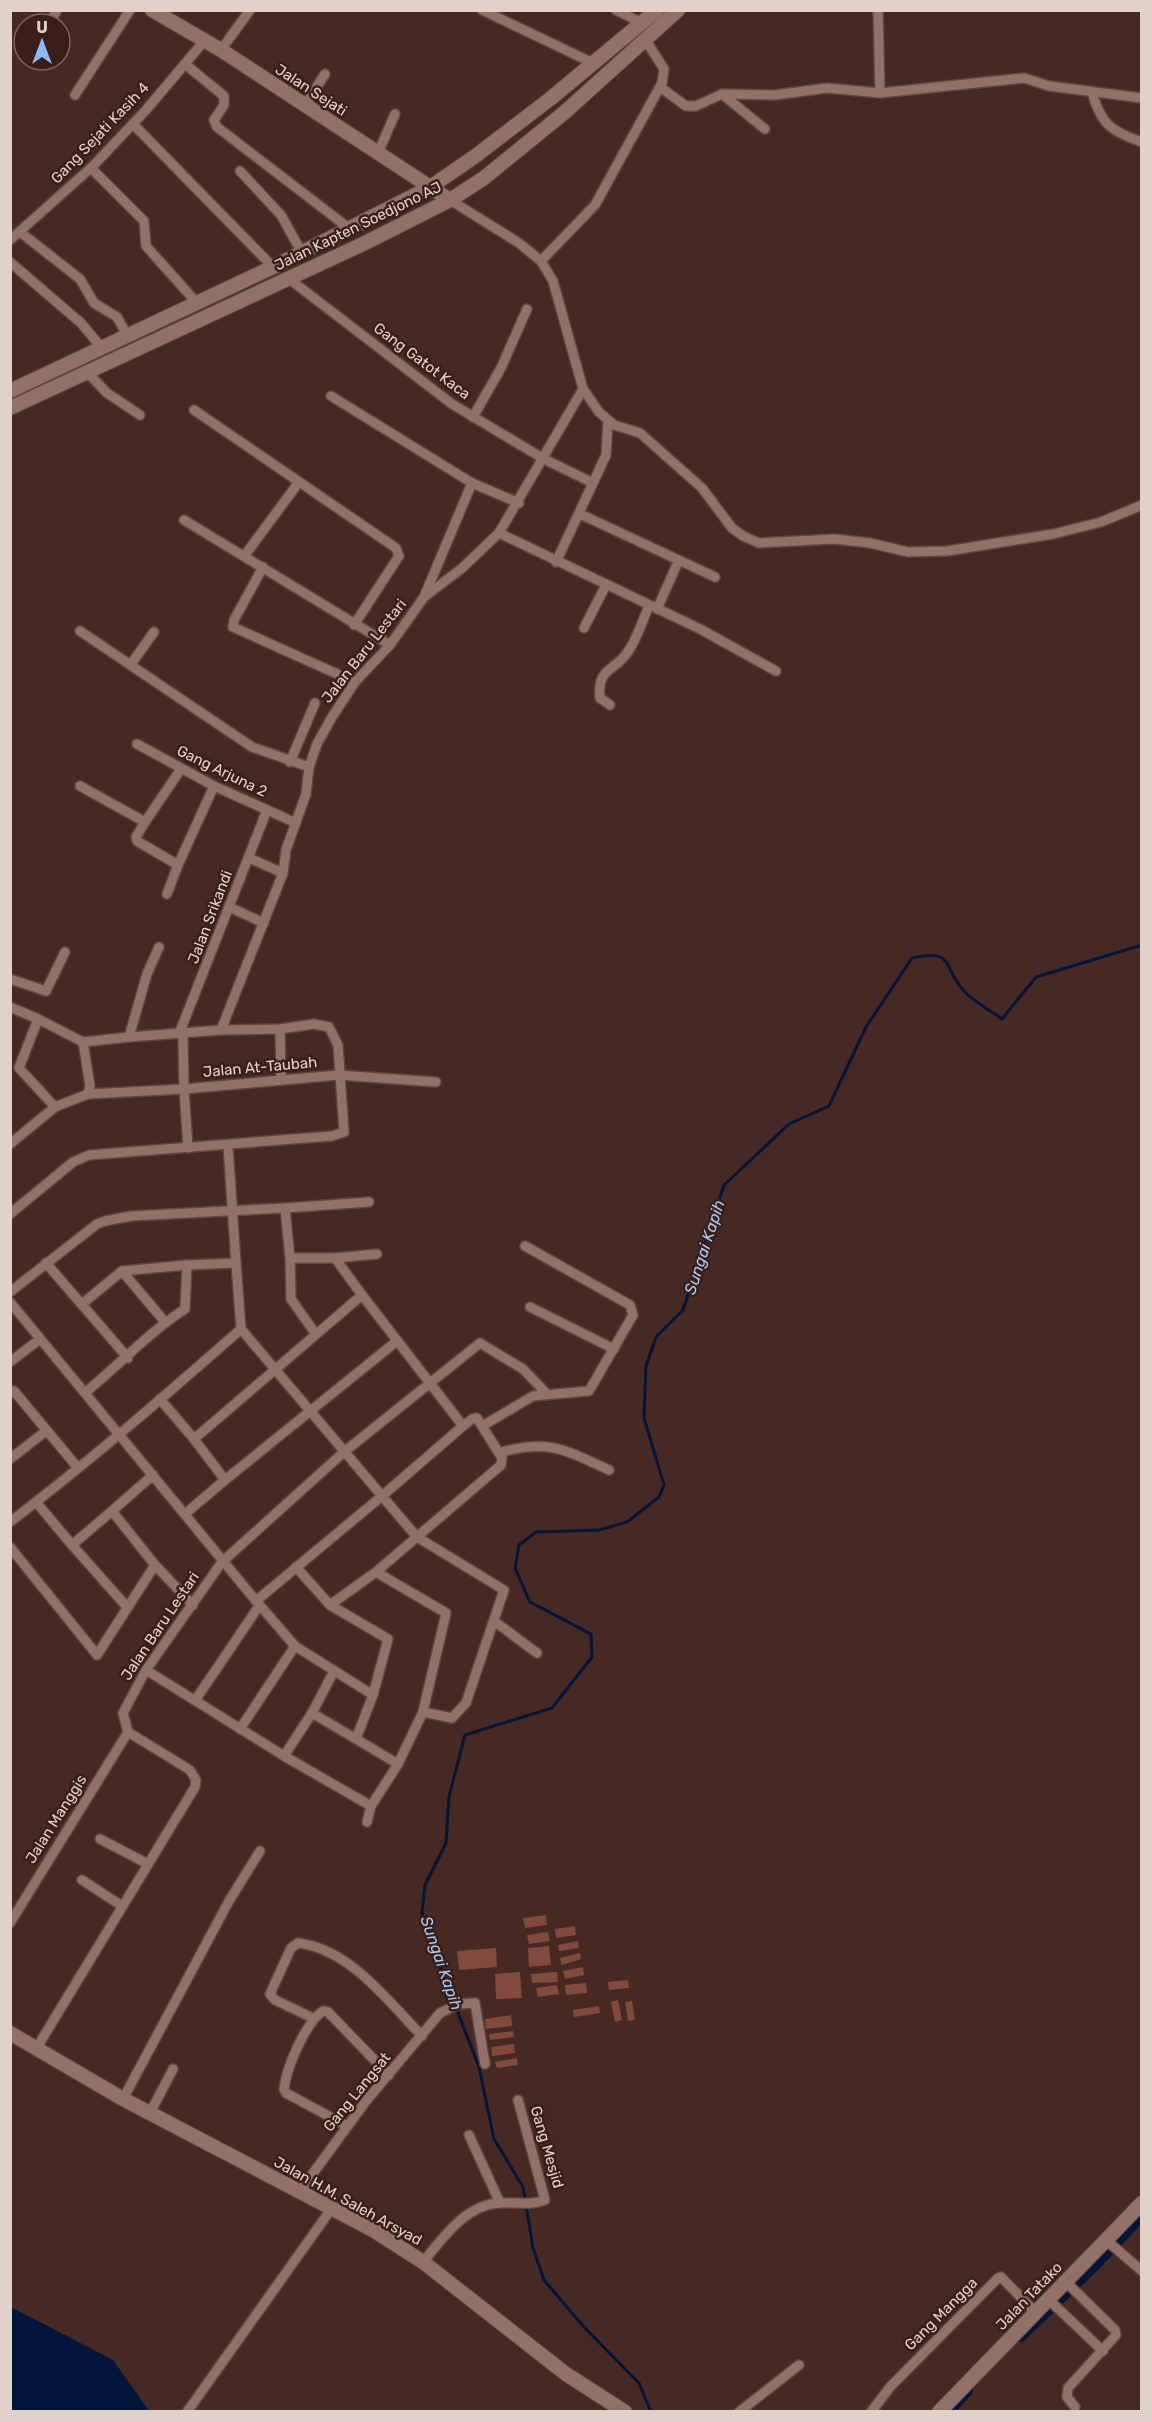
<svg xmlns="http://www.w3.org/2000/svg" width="1152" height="2422" font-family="Rubik,sans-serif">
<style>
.green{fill:#824a3c}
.water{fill:#001539}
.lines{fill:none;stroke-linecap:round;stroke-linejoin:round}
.stream{stroke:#001539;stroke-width:3}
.canal{stroke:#001539;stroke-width:10}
.street-casing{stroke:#5e4641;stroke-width:12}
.secondary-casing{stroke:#5e4641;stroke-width:16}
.street{stroke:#927168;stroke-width:9}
.secondary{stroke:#927168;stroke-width:14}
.labels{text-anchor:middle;stroke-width:5;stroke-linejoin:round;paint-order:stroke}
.street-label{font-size:15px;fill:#e2d0cb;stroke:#3a1f18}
.water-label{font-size:16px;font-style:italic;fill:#a6c9f8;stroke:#3a1f18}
</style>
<rect width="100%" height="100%" fill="#452922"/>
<g class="green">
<polygon points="546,1915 547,1925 525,1928 523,1918"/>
<polygon points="575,1926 576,1935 556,1938 555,1929"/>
<polygon points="548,1932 550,1941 529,1944 527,1935"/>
<polygon points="578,1941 579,1948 559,1951 558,1945"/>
<polygon points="549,1946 551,1965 529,1967 528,1948"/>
<polygon points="496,1948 497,1967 459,1970 457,1951"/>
<polygon points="580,1953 581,1959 562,1965 560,1958"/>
<polygon points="583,1967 584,1975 565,1979 563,1971"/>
<polygon points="520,1972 522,1998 496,1999 495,1974"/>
<polygon points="557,1972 558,1982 532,1983 531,1974"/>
<polygon points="628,1980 629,1988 609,1990 608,1982"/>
<polygon points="586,1983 587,1993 566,1995 565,1985"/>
<polygon points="557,1985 559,1994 538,1997 536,1988"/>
<polygon points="618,2000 622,2020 615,2022 611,2002"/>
<polygon points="632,2001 635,2020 628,2021 625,2002"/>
<polygon points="599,2006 600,2013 574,2017 573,2010"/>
<polygon points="511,2015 512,2026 486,2029 485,2019"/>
<polygon points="513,2031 514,2037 490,2040 489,2034"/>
<polygon points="514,2044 515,2053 492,2056 491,2047"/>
<polygon points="517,2058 518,2065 497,2068 495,2062"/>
</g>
<polygon class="water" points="11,2307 113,2360 149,2411 11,2411"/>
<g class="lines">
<path class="stream" d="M651 2412 639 2383 583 2326 544 2280 533 2248 523 2187 494 2139 479 2067 438 1961 422 1913 425 1885 446 1843 449 1796 465 1735 552 1708 592 1657 591 1634 530 1602 515 1568 519 1545 536 1532 599 1530 627 1522 659 1497 664 1485 644 1418 646 1366 656 1337 683 1310 724 1185 789 1124 829 1106 866 1027 912 958C956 948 942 968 964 991 974 1002 990 1010 1002 1019L1036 977 1142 945"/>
<g class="canal">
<polyline points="1021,2337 1094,2267 1142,2216"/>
<polyline points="949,2412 968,2391"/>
</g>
<defs>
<g id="street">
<polyline points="482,10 593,63"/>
<polyline points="616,10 642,23"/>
<polyline points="878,10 880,93"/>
<polyline points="50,23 57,10"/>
<polyline points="221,50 250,10"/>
<polyline points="185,64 224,96 224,105 214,120 217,127 350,229"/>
<polyline points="660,87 686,106 696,106 722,94 775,95 827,88 880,93 1024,78 1049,86 1142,98"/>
<path d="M1092 92C1101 124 1110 131 1142 142"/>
<polyline points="722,94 765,129"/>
<polyline points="75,95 130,10"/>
<polyline points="305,105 325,74"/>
<polyline points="133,124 273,267"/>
<polyline points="378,153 395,114"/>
<polyline points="91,168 144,221 146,246 197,303"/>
<polyline points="240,171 281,215 302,253"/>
<polyline points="450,200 519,243 541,261 553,281 583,389 599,412 614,425 640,433 702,488 732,528 743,536 759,543 834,539 870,543 908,552 947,551 1053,534 1101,522 1142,505"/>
<polyline points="20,232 80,279 94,303 117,317 127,335"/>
<polyline points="10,240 93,166 146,110 205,40"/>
<polyline points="541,261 595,205 662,83 664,69 645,39"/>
<polyline points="10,262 81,323 101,347"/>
<polyline points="288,278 452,404 544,459 593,483 556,562"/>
<polyline points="86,371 107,393 140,415"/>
<polyline points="331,396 472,483 519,503"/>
<polyline points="194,410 396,548 399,556 354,625"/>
<polyline points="473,417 501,368 527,309"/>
<polyline points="593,483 606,455 608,421"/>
<polyline points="580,514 715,577"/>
<polyline points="184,520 390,645"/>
<polyline points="499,533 700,629 776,671"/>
<polyline points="245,555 299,482"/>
<polyline points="263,567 234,620 233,627 355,682"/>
<polyline points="424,597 472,483"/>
<polyline points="657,609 679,560"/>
<polyline points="584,628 606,585"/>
<polyline points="80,631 252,747 309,767"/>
<polyline points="131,664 154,632"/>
<path d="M610 705 600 698C597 667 614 672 627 653 637 640 642 621 649 606"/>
<polyline points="137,744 214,786 296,823"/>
<polyline points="290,762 315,703"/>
<polyline points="80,786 145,822 181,769"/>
<polyline points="145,822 136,837 137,841 178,865 214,786"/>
<polyline points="249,858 283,873"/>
<polyline points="167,894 178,865"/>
<polyline points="229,907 264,923"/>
<polyline points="159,947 147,974 129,1037 221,1030"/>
<polyline points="10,979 46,991 65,952"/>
<polyline points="10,1007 38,1019"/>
<polyline points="280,1029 281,1080"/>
<polyline points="179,1034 267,810"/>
<polyline points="183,1035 184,1089 338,1075 436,1082"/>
<polyline points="88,1094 90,1086 83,1042 129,1037"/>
<polyline points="55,1107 19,1068 38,1019 83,1042"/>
<polyline points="10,1144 55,1107 88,1094 184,1089 188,1148"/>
<polyline points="228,1146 236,1263"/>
<polyline points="285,1208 369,1202"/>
<polyline points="10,1214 73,1162 89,1155 332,1136 344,1132 338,1045 329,1027 314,1024 280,1029 221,1030 283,873 286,850 306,794 309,767 317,744 332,717 355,682 390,645 424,597 461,569 499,533 583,389"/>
<polyline points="335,1258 377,1254"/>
<polyline points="46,1263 128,1358"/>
<polyline points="10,1292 97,1224 105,1221 131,1216 285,1208 290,1258"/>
<polyline points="362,1295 463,1426 382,1496 417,1537 504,1590 466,1703 452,1718 423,1712"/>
<path d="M10 1302 256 1601 382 1496 241 1329C166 1395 90 1461 10 1522"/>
<polyline points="82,1304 122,1271"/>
<polyline points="530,1307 614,1349"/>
<polyline points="165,1322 122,1271 187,1265"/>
<polyline points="10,1362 40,1339"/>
<path d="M86 1392C119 1365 149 1332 185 1309L187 1265 236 1263 241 1329"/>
<polyline points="10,1393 14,1391 78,1468"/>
<polyline points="160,1399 194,1439 225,1480 397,1341"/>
<polyline points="484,1425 533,1396 589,1391 633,1315 630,1305 525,1246"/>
<polyline points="194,1439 362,1295 335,1258 290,1258 291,1299 315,1333"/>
<path d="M499 1453C546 1438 566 1450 609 1470"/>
<polyline points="10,1459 46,1431"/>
<polyline points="36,1502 72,1545"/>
<polyline points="112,1511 153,1475"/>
<polyline points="186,1513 225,1480"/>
<polyline points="10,1547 97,1655 155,1565 193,1605"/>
<polyline points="296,1567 330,1605 376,1572 501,1465 502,1458 477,1418 472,1419 463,1426"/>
<polyline points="376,1572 446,1613 423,1712 398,1764"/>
<polyline points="256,1601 295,1646 373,1695 388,1639 330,1605"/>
<polyline points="127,1607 72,1545 112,1511 155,1565"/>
<polyline points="494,1621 537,1653"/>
<polyline points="146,1670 284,1756"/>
<polyline points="196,1699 259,1606"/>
<polyline points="312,1713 334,1671"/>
<polyline points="240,1729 295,1646"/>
<polyline points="356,1739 312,1713 284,1756 371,1806"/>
<polyline points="367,1822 371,1806 398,1764 356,1739 373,1695"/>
<polyline points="100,1839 148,1864"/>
<polyline points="82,1880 122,1906"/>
<polyline points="10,1923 128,1732"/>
<path d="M313 2018 275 2000 270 1994 291 1948 298 1943C350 1949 388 2001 422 2036"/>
<polyline points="36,2049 195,1787 196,1780 190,1770 128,1732 123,1713 146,1670 222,1562 344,1452 480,1343 523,1369 547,1394"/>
<polyline points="123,2099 229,1901 260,1851"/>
<polyline points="150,2113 173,2069"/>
<path d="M347 2126 286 2093 284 2089C286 2068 306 2022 323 2011L328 2012 389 2075"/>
<polyline points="469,2135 500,2203"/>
<polyline points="300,2191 366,2101 440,2013 459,2004 475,2003 485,2064"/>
<polyline points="1106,2240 1142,2271"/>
<path d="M423 2262C443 2238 465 2205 499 2203 515 2202 530 2206 545 2200L518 2100"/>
<polyline points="1066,2282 1115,2330 1116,2335 1068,2388 1067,2397 1075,2407"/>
<polyline points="1049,2300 1103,2351"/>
<polyline points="187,2412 332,2208"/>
<polyline points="739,2412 799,2365"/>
<polyline points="871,2412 890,2387 998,2278 1001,2277 1036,2313"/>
</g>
<g id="secondary">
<polyline points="152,10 221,50 450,200"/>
<polyline points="10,391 273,267 429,188 474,157 550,99 657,10"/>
<polyline points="10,408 365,243 450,200 484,178 565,112 678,10"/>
<polyline points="10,2033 123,2099 373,2230 423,2262 566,2374 625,2412"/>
<polyline points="939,2412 1142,2203"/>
</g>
</defs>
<use href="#street" class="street-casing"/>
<use href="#secondary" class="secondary-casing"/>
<use href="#street" class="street"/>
<use href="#secondary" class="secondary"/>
</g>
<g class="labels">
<g class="street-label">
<text transform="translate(311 90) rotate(33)" y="5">Jalan Sejati</text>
<text transform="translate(100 133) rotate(-46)" y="5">Gang Sejati Kasih 4</text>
<text transform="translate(358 226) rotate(-26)" y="5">Jalan Kapten Soedjono AJ</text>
<text transform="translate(422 361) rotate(37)" y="5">Gang Gatot Kaca</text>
<text transform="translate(364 651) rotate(-52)" y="5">Jalan Baru Lestari</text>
<text transform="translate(222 771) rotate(26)" y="5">Gang Arjuna 2</text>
<text transform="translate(210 917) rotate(-69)" y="5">Jalan Srikandi</text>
<text transform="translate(260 1067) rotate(-5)" y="5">Jalan At-Taubah</text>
<text transform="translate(160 1626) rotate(-56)" y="5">Jalan Baru Lestari</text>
<text transform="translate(56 1819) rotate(-58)" y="5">Jalan Manggis</text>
<text transform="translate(357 2092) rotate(-51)" y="5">Gang Langsat</text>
<text transform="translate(547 2147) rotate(74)" y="5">Gang Mesjid</text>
<text transform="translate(348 2201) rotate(29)" y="5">Jalan H.M. Saleh Arsyad</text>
<text transform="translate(1029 2296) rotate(-46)" y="5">Jalan Tatako</text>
<text transform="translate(941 2314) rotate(-45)" y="5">Gang Mangga</text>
</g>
<g class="water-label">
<text transform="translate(704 1247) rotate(-72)" y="6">Sungai Kapih</text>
<text transform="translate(442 1963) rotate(71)" y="6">Sungai Kapih</text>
</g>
</g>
<rect width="1152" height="2422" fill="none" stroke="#e2d0cb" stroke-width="24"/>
<g transform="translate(42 42)"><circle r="28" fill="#3a1f18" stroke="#7d6660" stroke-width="1.5"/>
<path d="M0-4.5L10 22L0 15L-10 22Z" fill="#89bafc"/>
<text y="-9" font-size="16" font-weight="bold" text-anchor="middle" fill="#e2d0cb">U</text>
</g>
</svg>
